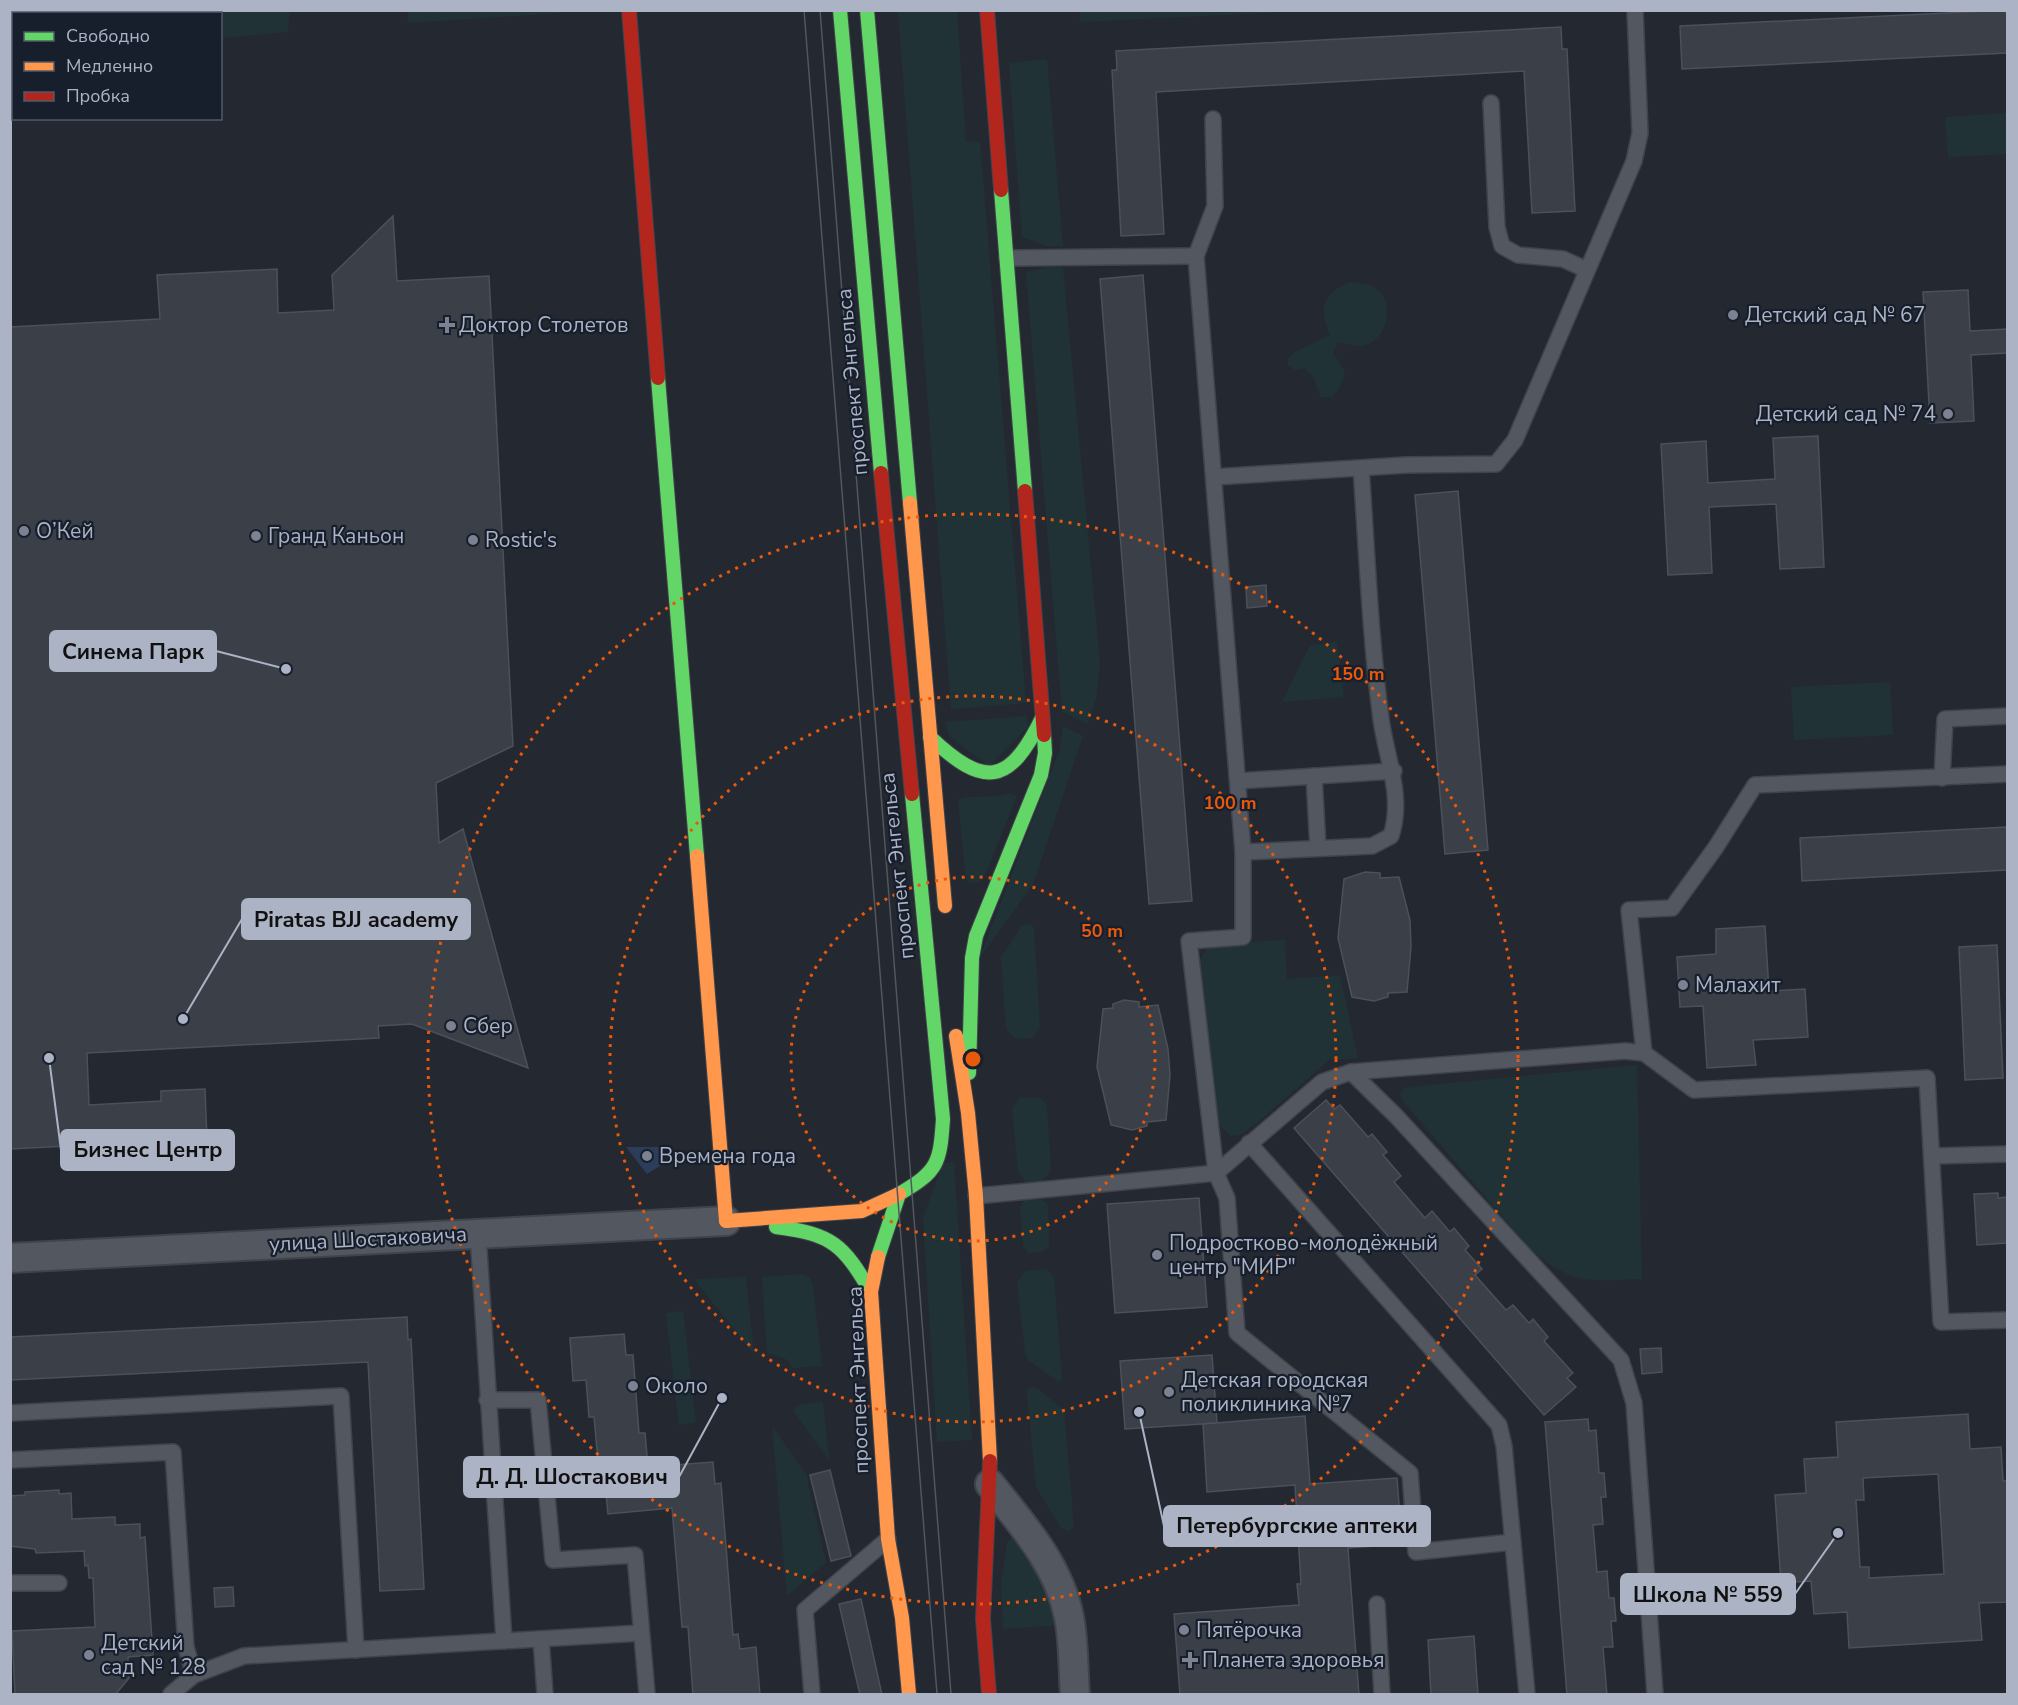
<svg xmlns="http://www.w3.org/2000/svg" width="2018" height="1705" font-family="'Nunito Sans',sans-serif">
<style>
.green{fill:#213237}
.water{fill:#2c3d5a}
.building{fill:#3b3f48;stroke:#4b505a;stroke-width:1.5;fill-rule:evenodd}
.lines{fill:none;stroke-linecap:round;stroke-linejoin:round}
.lane-casing{stroke:#40434a;stroke-width:18}
.street-casing{stroke:#40434a;stroke-width:32}
.fast-casing{stroke:#40434a;stroke-width:16}
.slow-casing{stroke:#40434a;stroke-width:16}
.jam-casing{stroke:#40434a;stroke-width:16}
.lane{stroke:#525760;stroke-width:15}
.street{stroke:#525760;stroke-width:28}
.fast{stroke:#63d668;stroke-width:14}
.slow{stroke:#ff974d;stroke-width:14}
.jam{stroke:#b3261e;stroke-width:14}
.tram{stroke:#52565d;stroke-width:1.5}
.ring{fill:none;stroke:#e8590c;stroke-width:3;stroke-dasharray:3 6}
.poi-dot{fill:#7c8291;stroke:#171e2c;stroke-width:2}
.labels{text-anchor:middle;stroke-width:4.5;stroke-linejoin:round;paint-order:stroke}
.poi-label{font-size:21px;fill:#abb3c5;stroke:#171e2c;text-anchor:start}
.street-label{font-size:21px;fill:#abb3c5;stroke:#171e2c}
.centre{fill:#e8590c;stroke:#171e2c;stroke-width:3}
.ring-label{font-size:18px;text-anchor:middle;font-weight:bold;fill:#e8590c;stroke:#171e2c;stroke-width:4.5;stroke-linejoin:round;paint-order:stroke}
.leader{fill:none;stroke:#abb3c5;stroke-width:2}
.callout-dot{fill:#abb3c5;stroke:#171e2c;stroke-width:2}
.callout{fill:#abb3c5;stroke:#abb3c5;stroke-width:2}
.callout-label{font-size:22px;text-anchor:middle;font-weight:bold;fill:#111}
</style>
<rect width="100%" height="100%" fill="#242831"/>
<g class="green">
<polygon points="1079,10 1309,10 1309,11 1080,22"/>
<polygon points="112,11 290,11 288,32 221,38 220,14 112,14"/>
<polygon points="561,11 561,13 408,23 407,11"/>
<polygon points="898,11 957,11 966,142 980,141 1026,703 951,709"/>
<polygon points="1047,59 1063,246 1046,246 1022,237 1009,63"/>
<polygon points="2007,113 2007,154 1948,157 1945,117"/>
<polygon points="1049,267 1063,268 1100,663 1096,698 1088,724 1062,712 1026,272"/>
<path d="M1349 282C1360 283 1372 283 1380 292 1395 310 1385 342 1362 346 1355 347 1345 343 1338 342L1333 353 1345 372 1340 387 1332 397H1321L1314 378 1305 368 1295 370 1288 365V358L1297 351 1330 335C1319 308 1322 295 1349 282Z"/>
<polygon points="1337,642 1344,697 1282,702 1310,645"/>
<polygon points="1890,682 1893,735 1794,740 1791,687"/>
<polygon points="1027,716 1028,727 989,766 949,736 945,722"/>
<polygon points="1063,726 1083,736 1033,884 979,959 1059,752"/>
<path d="M1009 793 1017 796 985 875 979 882 969 883 966 878 958 800C967 794 992 800 1009 793Z"/>
<polygon points="1031,924 1034,928 1040,1028 1032,1038 1016,1039 1006,1029 1001,957 1022,926"/>
<polygon points="1285,940 1287,979 1340,975 1358,1058 1329,1060 1256,1124 1240,1135 1231,1136 1220,1126 1212,1092 1200,960 1206,950 1215,944"/>
<path d="M1637 1065 1642 1279C1588 1281 1577 1286 1532 1251L1402 1100 1400 1094 1402 1089 1408 1087Z"/>
<polygon points="1037,1097 1043,1100 1047,1106 1051,1170 1043,1181 1026,1182 1018,1172 1012,1108 1020,1098"/>
<polygon points="954,1162 972,1440 937,1442 923,1218 943,1163"/>
<polygon points="1039,1199 1047,1203 1048,1208 1049,1246 1042,1252 1029,1253 1023,1247 1020,1206 1025,1200"/>
<polygon points="1046,1269 1054,1277 1062,1378 1059,1382 1028,1360 1025,1353 1017,1282 1026,1271"/>
<polygon points="803,1274 810,1278 813,1285 822,1366 793,1368 786,1359 767,1353 762,1277"/>
<polygon points="746,1277 754,1354 694,1279"/>
<polygon points="683,1311 696,1423 679,1425 666,1313"/>
<polygon points="1034,1386 1064,1410 1074,1526 1069,1531 1061,1528 1036,1487 1027,1395 1028,1389"/>
<polygon points="823,1402 829,1460 793,1411 797,1405"/>
<polygon points="772,1426 806,1474 826,1562 787,1596"/>
<polygon points="1014,1536 1041,1571 1059,1625 1003,1629 1001,1586 1007,1542"/>
</g>
<polygon class="water" points="626,1147 659,1147 663,1164 647,1174"/>
<g class="building">
<polygon points="2007,10 2007,53 1682,69 1680,26"/>
<polygon points="1561,27 1562,49 1567,49 1575,211 1532,213 1524,71 1208,89 1156,92 1164,234 1121,236 1112,70 1117,70 1116,51"/>
<polygon points="393,216 397,281 489,276 513,746 436,783 439,843 463,829 528,1068 412,1024 378,1026 379,1038 87,1053 89,1105 161,1101 161,1091 205,1089 207,1139 10,1149 10,327 160,319 157,275 277,269 278,313 334,310 332,275"/>
<polygon points="1143,275 1192,901 1149,904 1100,279"/>
<polygon points="1968,290 1970,331 2007,329 2007,353 1971,355 1974,421 1930,423 1923,292"/>
<polygon points="1818,436 1824,567 1780,569 1776,504 1709,507 1712,573 1668,575 1661,444 1706,441 1708,483 1775,479 1773,438"/>
<polygon points="1458,491 1488,850 1445,854 1415,495"/>
<polygon points="1266,585 1267,606 1247,608 1246,587"/>
<polygon points="2007,827 2007,870 1802,881 1800,838"/>
<polygon points="1365,872 1380,873 1380,878 1399,877 1410,920 1411,947 1407,992 1388,993 1388,997 1374,1001 1352,997 1338,938 1344,879"/>
<polygon points="1765,926 1769,991 1805,989 1808,1037 1753,1040 1756,1065 1707,1068 1703,1006 1680,1007 1677,957 1716,954 1716,929"/>
<polygon points="1997,945 2003,1078 1965,1080 1959,947"/>
<polygon points="1124,1000 1139,1002 1139,1007 1158,1005 1168,1049 1170,1075 1166,1120 1147,1122 1147,1126 1132,1130 1111,1125 1097,1067 1103,1009 1113,1008 1113,1004"/>
<polygon points="1326,1100 1334,1109 1340,1105 1368,1137 1372,1134 1387,1152 1383,1155 1401,1176 1394,1182 1425,1218 1432,1211 1450,1232 1454,1228 1469,1246 1465,1250 1482,1269 1475,1275 1506,1310 1513,1305 1529,1323 1533,1319 1548,1337 1544,1341 1573,1373 1567,1378 1576,1387 1544,1415 1294,1128"/>
<polygon points="1998,1193 1998,1198 2007,1197 2007,1243 1977,1245 1974,1194"/>
<polygon points="1199,1198 1207,1307 1115,1313 1107,1204"/>
<polygon points="407,1317 408,1340 411,1339 424,1589 380,1591 368,1362 10,1380 10,1337"/>
<polygon points="624,1334 626,1355 633,1355 639,1433 645,1433 648,1467 713,1462 715,1484 721,1483 733,1635 738,1634 740,1649 756,1647 760,1695 693,1695 688,1627 682,1627 672,1508 608,1514 606,1494 601,1494 594,1417 589,1417 586,1380 573,1381 570,1338"/>
<polygon points="1661,1348 1662,1372 1642,1374 1640,1349"/>
<polygon points="1212,1355 1217,1423 1125,1429 1120,1361"/>
<path d="M1968 1414 1970 1449 2001 1447 2003 1481H2007V1602L1979 1603 1982 1640 1849 1648 1847 1612 1814 1614 1811 1581 1781 1583 1775 1495 1806 1493 1804 1459 1838 1457 1836 1422ZM1938 1474 1944 1574 1869 1578V1567H1860L1856 1500H1864L1863 1478Z"/>
<polygon points="1305,1416 1310,1484 1397,1478 1402,1544 1348,1548 1359,1695 1180,1695 1174,1614 1299,1605 1297,1584 1301,1584 1295,1485 1207,1492 1203,1424"/>
<polygon points="1588,1419 1589,1431 1596,1430 1599,1473 1604,1473 1606,1497 1601,1497 1603,1524 1593,1525 1597,1572 1607,1571 1609,1598 1614,1598 1616,1621 1611,1621 1613,1647 1603,1647 1607,1695 1567,1695 1545,1422"/>
<polygon points="830,1470 851,1556 831,1561 810,1475"/>
<polygon points="59,1490 59,1494 71,1493 72,1519 115,1517 115,1525 140,1524 140,1538 145,1537 153,1655 128,1657 129,1678 115,1695 15,1695 12,1631 95,1627 93,1578 89,1578 88,1565 85,1566 84,1551 36,1553 35,1549 10,1546 10,1496 25,1495 25,1492"/>
<polygon points="233,1587 234,1606 215,1607 214,1588"/>
<polygon points="861,1599 882,1695 860,1695 839,1604"/>
<polygon points="1474,1636 1478,1695 1431,1695 1428,1640"/>
</g>
<g class="lines">
<defs>
<g id="lane">
<polyline points="1491,103 1497,227 1502,246 1518,255 1563,259 1587,270"/>
<polyline points="1213,119 1215,206 1196,256 1243,852 1243,937 1189,941 1216,1173 1227,1198 1237,1333 1410,1473 1416,1552 1513,1542"/>
<polyline points="1007,258 1196,256"/>
<polyline points="1214,477 1406,465 1496,464 1515,440 1634,161 1640,133 1635,10"/>
<polyline points="1314,776 1318,848"/>
<polyline points="1942,778 1945,719 2008,716"/>
<polyline points="1238,781 1394,771"/>
<path d="M1243 852 1372 846 1391 836C1404 797 1386 757 1381 719 1370 636 1367 551 1361 468"/>
<polyline points="1644,1053 1629,910 1672,908 1716,847 1755,785 2008,774"/>
<polyline points="1351,1072 1396,1116 1621,1360 1634,1403 1655,1694"/>
<polyline points="1249,1143 1499,1425 1504,1446 1527,1694"/>
<polyline points="1933,1156 2008,1154"/>
<polyline points="976,1196 1216,1173 1322,1082 1351,1072 1625,1051 1644,1053 1694,1090 1927,1078 1941,1322 2008,1320"/>
<polyline points="478,1234 504,1641"/>
<polyline points="487,1400 538,1400 553,1560 635,1555 647,1694"/>
<polyline points="10,1413 341,1396 356,1650"/>
<polyline points="10,1460 173,1452 186,1647 194,1675"/>
<polyline points="10,1583 59,1583"/>
<polyline points="1377,1604 1382,1694"/>
<polyline points="541,1639 545,1694"/>
<polyline points="171,1694 194,1675 244,1656 641,1633"/>
<polyline points="812,1694 805,1610 888,1539"/>
</g>
<g id="street">
<polyline points="10,1258 726,1221"/>
<path d="M990 1484C1022 1524 1059 1565 1069 1617 1074 1642 1073 1669 1075 1694"/>
</g>
<g id="fast">
<polyline points="840,10 881,473"/>
<polyline points="867,10 910,503"/>
<polyline points="1001,190 1025,491"/>
<polyline points="658,378 697,856"/>
<path d="M930 737C984 788 1009 786 1042 718"/>
<polyline points="969,1073 972,958 976,936 1041,775 1045,753 1044,735"/>
<path d="M776 1227C833 1234 843 1245 871 1292"/>
<path d="M878 1257 899 1194C938 1171 940 1164 943 1119L912 794"/>
</g>
<g id="slow">
<polyline points="910,503 945,906"/>
<polyline points="697,856 726,1221"/>
<polyline points="956,1036 968,1113 976,1196 990,1461"/>
<polyline points="726,1221 862,1211 899,1194"/>
<polyline points="878,1257 871,1292 888,1539 902,1618 909,1694"/>
</g>
<g id="jam">
<polyline points="629,10 658,378"/>
<polyline points="987,10 1001,190"/>
<polyline points="881,473 912,794"/>
<polyline points="1025,491 1044,735"/>
<polyline points="989,1694 983,1619 990,1461"/>
</g>
</defs>
<use href="#lane" class="lane-casing"/>
<use href="#street" class="street-casing"/>
<use href="#fast" class="fast-casing"/>
<use href="#slow" class="slow-casing"/>
<use href="#jam" class="jam-casing"/>
<use href="#lane" class="lane"/>
<use href="#street" class="street"/>
<use href="#fast" class="fast"/>
<use href="#slow" class="slow"/>
<use href="#jam" class="jam"/>
<g class="tram">
<polyline points="804,10 937,1694"/>
<polyline points="820,10 951,1694"/>
</g>
</g>
<g class="ring">
<circle cx="973" cy="1059" r="182"/>
<circle cx="973" cy="1059" r="363"/>
<circle cx="973" cy="1059" r="545"/>
</g>
<g class="poi-dot">
<circle cx="1733" cy="315" r="6"/>
<path d="M444 316h6v6h6v6h-6v6h-6v-6h-6v-6h6z"/>
<circle cx="1948" cy="414" r="6"/>
<circle cx="24" cy="531" r="6"/>
<circle cx="256" cy="536" r="6"/>
<circle cx="473" cy="540" r="6"/>
<circle cx="1683" cy="985" r="6"/>
<circle cx="451" cy="1026" r="6"/>
<circle cx="647" cy="1156" r="6"/>
<circle cx="1157" cy="1255" r="6"/>
<circle cx="633" cy="1386" r="6"/>
<circle cx="1169" cy="1392" r="6"/>
<circle cx="1184" cy="1630" r="6"/>
<circle cx="89" cy="1655" r="6"/>
<path d="M1187 1651h6v6h6v6h-6v6h-6v-6h-6v-6h6z"/>
</g>
<g class="labels">
<g class="poi-label">
<text x="1745" y="322">Детский сад № 67</text>
<text x="459" y="332">Доктор Столетов</text>
<text x="1936" y="421" text-anchor="end">Детский сад № 74</text>
<text x="36" y="538">О’Кей</text>
<text x="268" y="543">Гранд Каньон</text>
<text x="485" y="547">Rostic's</text>
<text x="1695" y="992">Малахит</text>
<text x="463" y="1033">Сбер</text>
<text x="659" y="1163">Времена года</text>
<text x="1169" y="1250">Подростково-молодёжный<tspan x="1169" dy="24">центр "МИР"</tspan></text>
<text x="1181" y="1387">Детская городская<tspan x="1181" dy="24">поликлиника №7</tspan></text>
<text x="645" y="1393">Около</text>
<text x="1196" y="1637">Пятёрочка</text>
<text x="101" y="1650">Детский<tspan x="101" dy="24">сад № 128</tspan></text>
<text x="1202" y="1667">Планета здоровья</text>
</g>
<g class="street-label">
<text transform="translate(852 382) rotate(-95)" y="7">проспект Энгельса</text>
<text transform="translate(897 866) rotate(-96)" y="7">проспект Энгельса</text>
<text transform="translate(368 1239) rotate(-3)" y="7">улица Шостаковича</text>
<text transform="translate(858 1380) rotate(-92)" y="7">проспект Энгельса</text>
</g>
</g>
<circle cx="973" cy="1059" r="9" class="centre"/>
<g class="ring-label">
<text x="1358" y="680">150 m</text>
<text x="1230" y="809">100 m</text>
<text x="1102" y="937">50 m</text>
</g>
<path class="leader" d="M286 669L216 651M183 1019L242 919M49 1058L61 1150M722 1398L679 1477M1139 1412L1164 1526M1838 1533L1795 1594"/>
<g class="callout-dot">
<circle cx="286" cy="669" r="6"/>
<circle cx="183" cy="1019" r="6"/>
<circle cx="49" cy="1058" r="6"/>
<circle cx="722" cy="1398" r="6"/>
<circle cx="1139" cy="1412" r="6"/>
<circle cx="1838" cy="1533" r="6"/>
</g>
<g class="callout">
<rect x="50" y="631" width="166" height="40" rx="6"/>
<rect x="242" y="899" width="228" height="40" rx="6"/>
<rect x="61" y="1130" width="173" height="40" rx="6"/>
<rect x="464" y="1457" width="215" height="40" rx="6"/>
<rect x="1164" y="1506" width="266" height="40" rx="6"/>
<rect x="1621" y="1574" width="174" height="40" rx="6"/>
</g>
<g class="callout-label">
<text x="133" y="659">Синема Парк</text>
<text x="356" y="927">Piratas BJJ academy</text>
<text x="148" y="1157">Бизнес Центр</text>
<text x="572" y="1484">Д. Д. Шостакович</text>
<text x="1297" y="1533">Петербургские аптеки</text>
<text x="1708" y="1602">Школа № 559</text>
</g>
<rect width="2018" height="1705" fill="none" stroke="#abb3c5" stroke-width="24"/>
<rect x="12" y="12" width="210" height="108" fill="#171e2c" stroke="#525a69" stroke-width="1.5"/>
<rect x="24" y="32" width="30" height="9" fill="#63d668" stroke="#525a69" stroke-width="1.5"/>
<text x="66" y="42" font-size="18" fill="#abb3c5">Свободно</text>
<rect x="24" y="62" width="30" height="9" fill="#ff974d" stroke="#525a69" stroke-width="1.5"/>
<text x="66" y="72" font-size="18" fill="#abb3c5">Медленно</text>
<rect x="24" y="92" width="30" height="9" fill="#b3261e" stroke="#525a69" stroke-width="1.5"/>
<text x="66" y="102" font-size="18" fill="#abb3c5">Пробка</text>
</svg>
